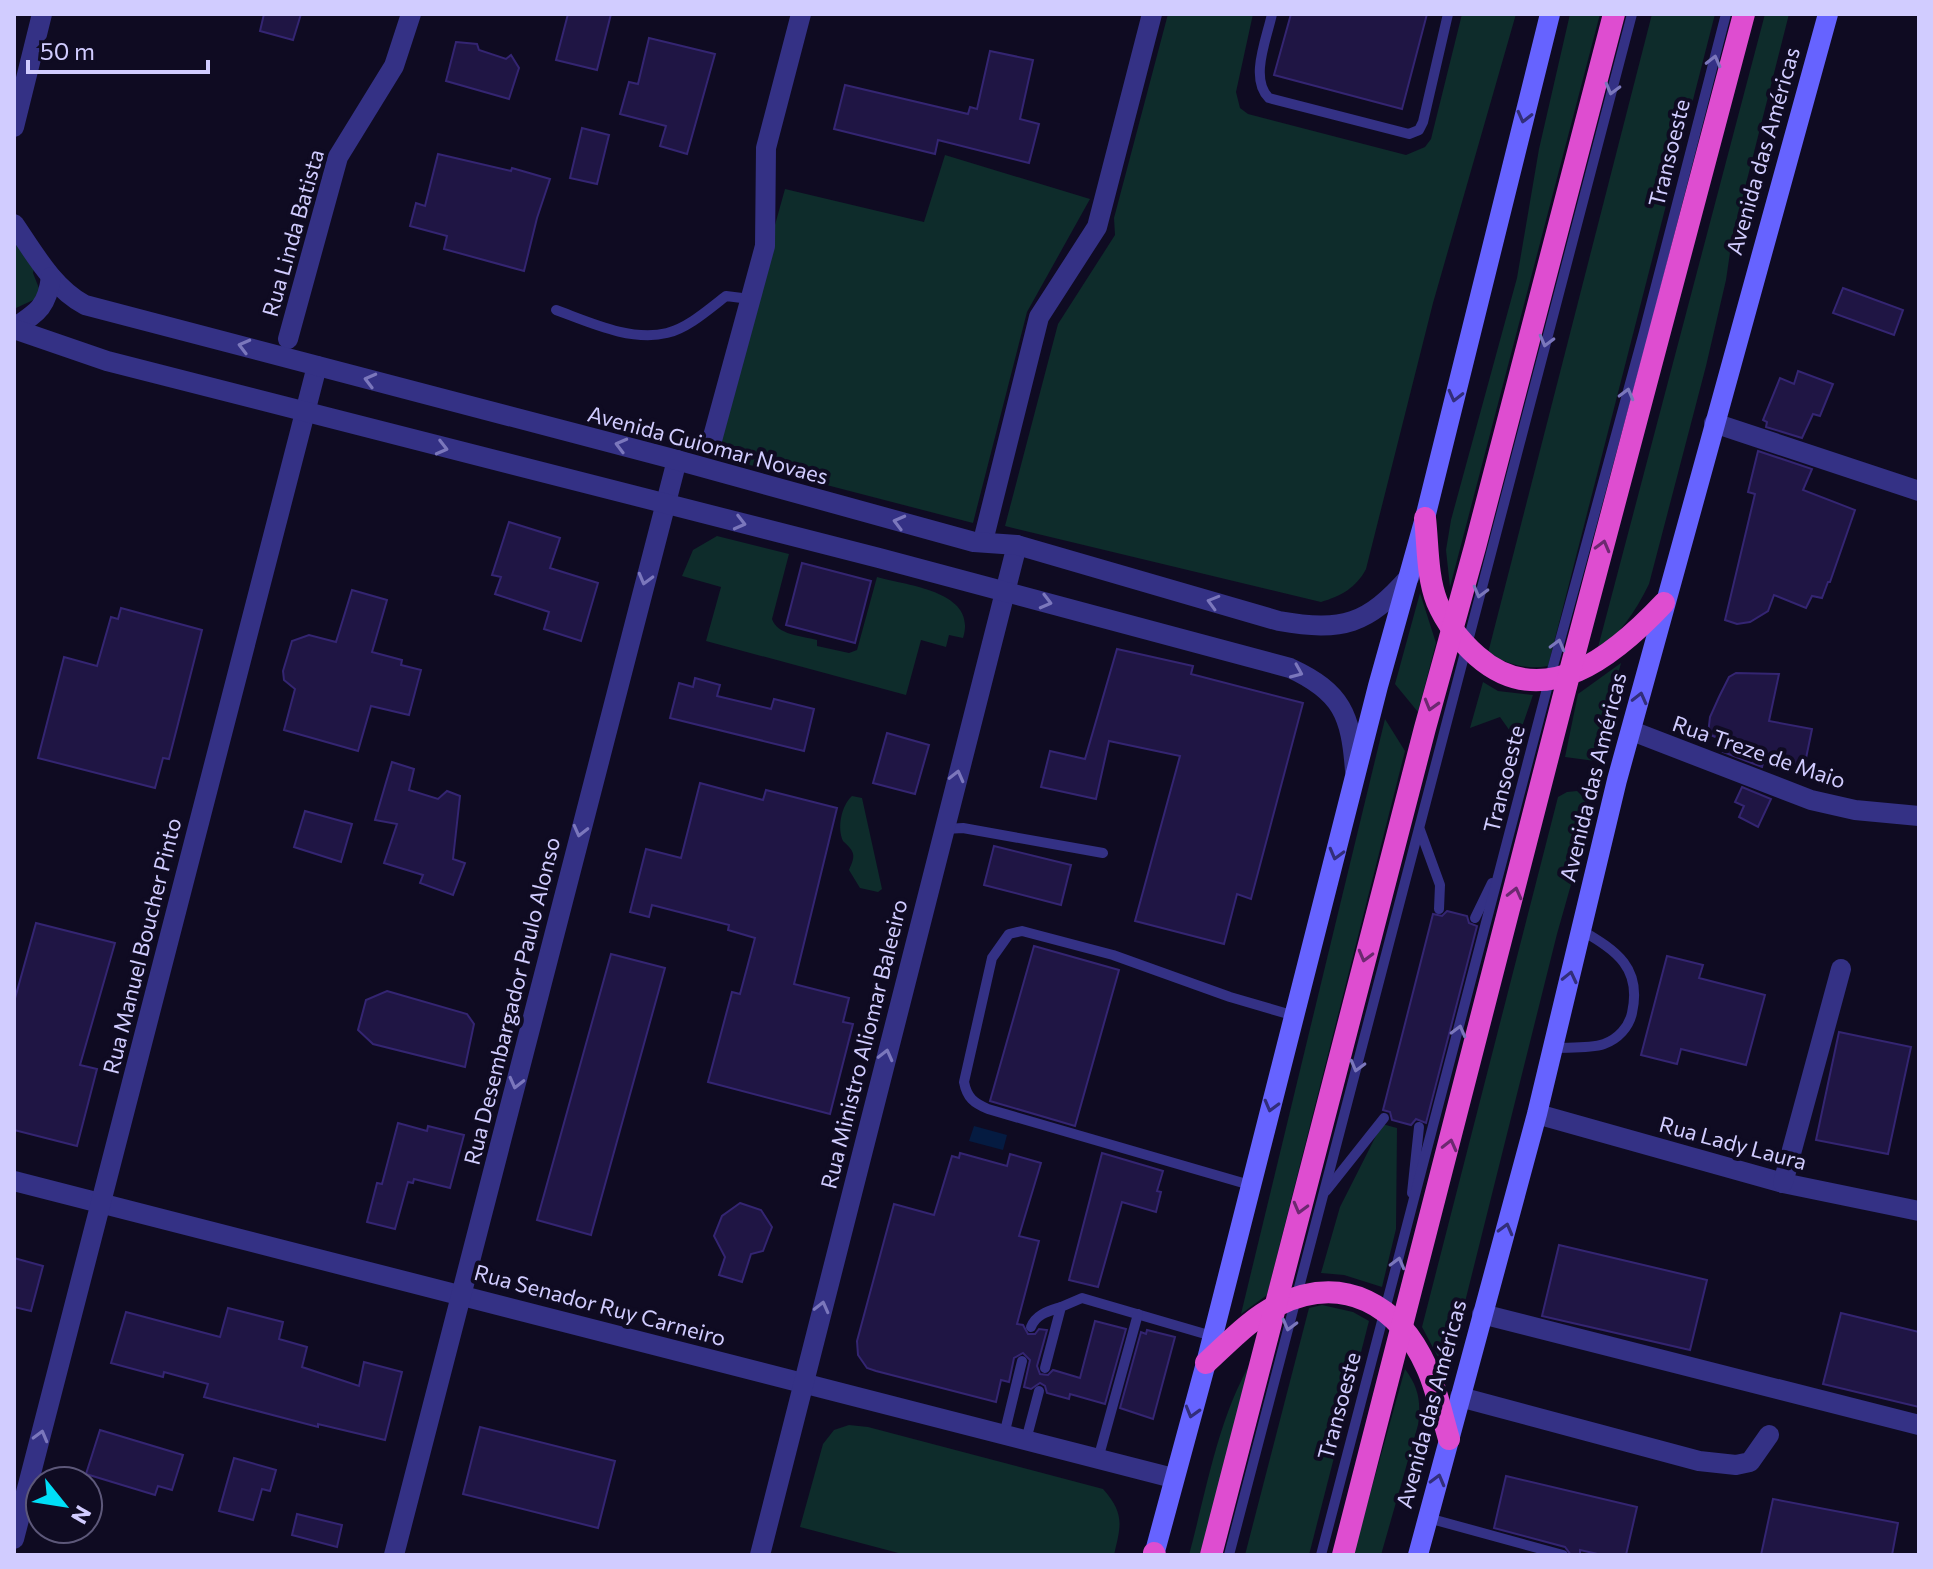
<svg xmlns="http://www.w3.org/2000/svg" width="1933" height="1569" font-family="Commissioner,sans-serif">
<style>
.green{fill:#0e2c2b}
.water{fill:#051b41}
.building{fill:#1f1544;stroke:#342572;stroke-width:2}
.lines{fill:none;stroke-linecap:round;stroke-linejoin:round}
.service{stroke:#343185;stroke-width:10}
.minor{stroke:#343185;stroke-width:20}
.tertiary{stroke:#343185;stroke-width:20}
.secondary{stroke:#6663ff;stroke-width:20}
.trunk{stroke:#de4dd0;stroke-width:22}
.oneway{stroke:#7b77bc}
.oneway2{stroke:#322e7a}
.oneway3{stroke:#6c2970}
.labels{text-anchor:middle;stroke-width:8;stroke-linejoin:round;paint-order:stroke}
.street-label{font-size:22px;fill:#d1ccff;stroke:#0f0b22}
</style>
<rect width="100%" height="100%" fill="#0f0b22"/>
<g class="green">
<path d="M1168 14H1253L1236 92 1240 108 1248 114 1406 155 1425 147 1431 139 1462 14H1516L1433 303 1366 569C1356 588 1341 596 1321 602L1005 526 1058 324 1115 235 1114 218Z"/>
<polygon points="1570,14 1600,14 1450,587 1446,550 1451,520 1517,278 1539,149"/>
<path d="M1652 14H1715L1548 666C1526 670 1507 664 1488 653Z"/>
<path d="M1765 14H1789L1732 239 1726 280 1706 366 1649 584C1635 613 1619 634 1596 655Z"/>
<polygon points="945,155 1090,199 1027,312 973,523 711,455 785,189 924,222"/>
<polygon points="14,235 35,263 33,273 42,296 16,308 14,308"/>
<path d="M717 536 789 554 772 619C777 635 802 636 817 640V646L849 653 857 650 877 577C908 586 978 591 963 638L949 635 946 647 921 640 906 695 706 641 721 587 682 576 693 550Z"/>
<polygon points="1420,593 1436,643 1418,712 1395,684"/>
<polygon points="1621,663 1595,761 1565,757 1578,694"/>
<polygon points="1483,682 1498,691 1533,695 1517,741 1500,717 1470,728"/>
<polygon points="1385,719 1405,751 1267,1295 1241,1314"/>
<polygon points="1577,791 1593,807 1557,934 1447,1374 1422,1327 1558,797 1567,792"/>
<path d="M852 796 862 798 882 889 878 892 860 888 849 870C856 855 855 852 843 841 837 828 841 806 852 796Z"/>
<polygon points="1382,1124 1397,1128 1396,1229 1382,1287 1344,1275 1321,1273 1340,1207"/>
<polygon points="1322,1305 1353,1312 1369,1321 1309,1555 1245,1555 1309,1308"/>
<path d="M1259 1349 1204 1555H1189C1208 1485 1219 1410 1259 1349Z"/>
<path d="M1405 1369C1419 1388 1421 1402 1418 1425L1381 1555H1353Z"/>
<path d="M849 1425 868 1427 1103 1489C1125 1514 1121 1525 1114 1555H906L800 1527 823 1444 834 1430Z"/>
</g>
<polygon class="water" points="974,1126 1007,1135 1003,1150 969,1141"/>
<g class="building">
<polygon points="264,14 301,14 293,40 260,31"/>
<polygon points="568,14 611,14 597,70 556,60"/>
<polygon points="1291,14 1427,14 1402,109 1274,75"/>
<polygon points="649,38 715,54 687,154 660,146 666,126 620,114 629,82 638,84"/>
<polygon points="456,42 477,44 479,50 506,59 511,55 519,68 509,99 446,81"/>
<polygon points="990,51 1033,60 1020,119 1039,124 1029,163 938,140 935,154 834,129 845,85 968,114 970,107 977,109"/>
<polygon points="582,128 609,135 597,184 570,178"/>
<polygon points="438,154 511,171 512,168 550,179 537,218 524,271 444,249 447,236 410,226 416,203 425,206"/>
<polygon points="1843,288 1903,310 1894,335 1833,313"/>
<polygon points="1798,371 1833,384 1820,416 1813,414 1802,438 1766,427 1767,422 1763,420 1780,378 1794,384"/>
<polygon points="1758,451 1812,469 1803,490 1855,510 1830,582 1828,582 1822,598 1812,596 1806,608 1774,595 1768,611 1750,622 1737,624 1725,620 1755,494 1748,492"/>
<polygon points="509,522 560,538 550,568 598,583 581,641 544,629 549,612 495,594 501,577 492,575"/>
<polygon points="802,563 871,581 855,643 786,625"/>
<polygon points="352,590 387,600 372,652 402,660 401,665 421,670 409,715 371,706 358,751 284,730 295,689 284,680 283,671 292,641 309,635 336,642"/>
<polygon points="121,608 202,630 169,759 163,758 155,788 38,758 64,657 97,666 111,617 118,619"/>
<polygon points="1117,649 1193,666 1191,674 1303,703 1251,899 1237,894 1224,944 1135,921 1180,756 1109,741 1096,799 1041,787 1050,751 1085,759"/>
<polygon points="1736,673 1779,674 1769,721 1812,729 1804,768 1765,756 1762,767 1723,752 1728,742 1708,734 1710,717 1719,697 1729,677"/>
<polygon points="695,678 720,685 717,696 771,709 774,699 814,709 804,751 670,718 679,683 693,687"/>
<polygon points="887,733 929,745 915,794 873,783"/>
<polygon points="392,762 414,769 409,790 438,799 447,791 460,796 453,859 465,863 453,895 420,883 423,875 384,863 397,824 375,820"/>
<polygon points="700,783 763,800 766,790 837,808 794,984 849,998 843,1022 853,1024 830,1114 708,1082 732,992 740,994 755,938 728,930 729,925 652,905 649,917 630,912 646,849 681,858"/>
<polygon points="1742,787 1771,799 1758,827 1739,817 1744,806 1735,802"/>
<polygon points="305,811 352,824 341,862 294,847"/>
<polygon points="994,846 1071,865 1061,905 984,885"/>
<polygon points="1447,911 1467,916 1469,923 1477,926 1426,1123 1416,1119 1411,1125 1392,1120 1390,1112 1383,1110 1433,914 1442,916"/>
<polygon points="36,923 115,943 80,1065 97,1069 77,1146 14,1130 14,1002"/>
<polygon points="1034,946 1119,970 1075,1126 990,1101"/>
<polygon points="611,954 665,968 591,1235 537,1220"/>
<polygon points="1667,956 1703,965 1699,978 1765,995 1746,1065 1681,1049 1677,1064 1641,1055"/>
<polygon points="387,991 467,1014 474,1024 465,1067 373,1044 358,1030 366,1000"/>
<polygon points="1839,1032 1911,1047 1888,1154 1816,1140"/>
<polygon points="398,1123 427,1131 428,1126 464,1135 450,1188 414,1179 413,1183 408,1182 395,1229 367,1222 377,1183 382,1184"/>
<polygon points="960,1153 1007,1166 1010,1154 1041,1163 1019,1236 1039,1241 1017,1324 1023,1325 1028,1334 1035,1334 1039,1329 1047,1330 1037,1366 1040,1374 1048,1375 1053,1370 1080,1378 1095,1321 1126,1329 1105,1404 1070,1394 1069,1399 1047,1393 1045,1386 1040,1383 1031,1389 1024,1387 1030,1360 1023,1353 1014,1358 1009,1382 1001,1380 996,1402 876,1371 867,1368 858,1355 857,1341 894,1204 934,1215 952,1156 959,1158"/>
<polygon points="1102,1153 1163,1171 1157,1191 1161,1192 1156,1212 1122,1202 1098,1287 1069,1280"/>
<polygon points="740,1203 761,1210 772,1227 763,1251 751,1254 742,1282 719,1275 725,1257 714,1236 722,1216"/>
<polygon points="1559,1245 1707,1280 1690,1350 1542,1316"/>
<polygon points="14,1258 43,1266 31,1311 14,1307"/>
<polygon points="228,1308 283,1322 279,1339 307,1347 302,1367 359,1386 364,1362 402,1372 385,1440 318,1424 318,1427 204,1397 208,1384 164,1372 163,1377 111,1363 126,1312 220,1337"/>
<polygon points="1841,1313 1919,1332 1919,1407 1823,1384"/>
<polygon points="1147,1330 1175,1337 1153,1419 1120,1408 1141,1332 1146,1334"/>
<polygon points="480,1427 615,1461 598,1528 463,1494"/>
<polygon points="100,1430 183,1455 172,1490 158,1486 155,1495 86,1474"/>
<polygon points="234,1458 276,1470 270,1491 262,1489 253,1520 219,1511"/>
<polygon points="1506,1476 1637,1507 1626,1555 1602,1555 1580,1550 1580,1555 1571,1555 1565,1547 1494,1528"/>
<polygon points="1773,1499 1898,1523 1892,1555 1761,1555"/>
<polygon points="297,1514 342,1525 337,1547 292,1535"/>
</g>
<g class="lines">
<g class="service">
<path d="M1272 14C1267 38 1249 79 1269 98L1409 134 1419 130 1423 122 1448 14"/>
<path d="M556 310C589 322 631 342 667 333 688 328 709 309 726 296L750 299"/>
<polyline points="945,829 963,828 1103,853"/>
<polyline points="1420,830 1440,885 1439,909"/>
<polyline points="1475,918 1492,883"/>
<path d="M1553 1048C1569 1047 1589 1049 1604 1044 1618 1039 1629 1027 1632 1013 1642 968 1617 951 1581 930"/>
<path d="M1250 1185 988 1109C974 1103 967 1098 964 1082L992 958 1009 934 1022 931 1113 955 1230 997 1295 1016"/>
<polyline points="1326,1191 1384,1118"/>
<polyline points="1412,1193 1419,1127"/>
<path d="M1031 1327C1036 1314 1049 1311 1061 1307"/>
<polyline points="1045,1368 1061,1307 1082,1298 1212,1336"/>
<polyline points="1004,1435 1022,1361"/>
<polyline points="1026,1440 1039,1391"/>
<polyline points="1098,1459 1138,1314"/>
<polyline points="1428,1518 1563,1555"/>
<polyline points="1229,1555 1632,14"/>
<polyline points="1321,1555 1549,681 1644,332 1726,14"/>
</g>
<g class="minor">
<polyline points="288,339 338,157 394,66 411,14"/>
<polyline points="1714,423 1919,491"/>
<polyline points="711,444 765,246 766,148 801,14"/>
<polyline points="985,533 1039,317 1097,227 1152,14"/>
<polyline points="1632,731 1811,800 1855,810 1919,816"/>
<polyline points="1537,1114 1783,1183 1919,1211"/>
<polyline points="14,1181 1173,1478"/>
<polyline points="1783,1183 1841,969"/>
<polyline points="1482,1314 1919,1425"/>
<polyline points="1460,1397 1699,1461 1736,1465 1750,1462 1769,1435"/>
<polyline points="14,1539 317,366"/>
<polyline points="394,1555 677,460"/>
<polyline points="760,1555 1017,545"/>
</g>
<g class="tertiary">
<polyline points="14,127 42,14"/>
<path d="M14 224C34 253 53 288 85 305L673 459 974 542 1017 545 1279 621C1343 632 1367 625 1410 576"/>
<path d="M14 328C38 312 47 307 51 277"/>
<path d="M14 329 107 361 879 558 1290 668C1342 692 1351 715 1355 771"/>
</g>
<g class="secondary">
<polyline points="1154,1555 1206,1363 1378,686 1425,518 1550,14"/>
<polyline points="1418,1555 1537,1114 1617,780 1828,14"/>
</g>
<g class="trunk">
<path d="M1425 518C1428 545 1427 577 1437 602 1446 623 1460 641 1477 656 1544 715 1616 654 1664 603"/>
<path d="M1206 1363C1228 1343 1251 1318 1278 1305 1344 1273 1399 1305 1427 1368 1437 1390 1442 1416 1449 1439"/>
<polyline points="1154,1553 1155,1555"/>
<polyline points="1211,1555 1425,728 1475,547 1614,14"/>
<polyline points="1343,1555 1569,675 1744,14"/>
</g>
</g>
<defs><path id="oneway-chevron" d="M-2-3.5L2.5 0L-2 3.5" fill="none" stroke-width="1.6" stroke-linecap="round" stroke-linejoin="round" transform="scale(2)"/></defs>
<g class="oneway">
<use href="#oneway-chevron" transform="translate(1714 61) rotate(-76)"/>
<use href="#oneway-chevron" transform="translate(1612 89) rotate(105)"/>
<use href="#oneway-chevron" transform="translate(1546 341) rotate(105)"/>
<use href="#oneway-chevron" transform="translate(244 346) rotate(-165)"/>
<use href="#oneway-chevron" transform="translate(370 380) rotate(-165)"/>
<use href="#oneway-chevron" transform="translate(1627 394) rotate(-75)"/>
<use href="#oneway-chevron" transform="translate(621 445) rotate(-165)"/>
<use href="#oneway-chevron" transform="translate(442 448) rotate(14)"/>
<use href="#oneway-chevron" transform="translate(899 522) rotate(-165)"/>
<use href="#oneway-chevron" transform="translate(740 523) rotate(14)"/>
<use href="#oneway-chevron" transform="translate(645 579) rotate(105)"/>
<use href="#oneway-chevron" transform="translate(1480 592) rotate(105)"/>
<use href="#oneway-chevron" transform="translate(1046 602) rotate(15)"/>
<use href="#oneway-chevron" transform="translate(1213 602) rotate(-164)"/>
<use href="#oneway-chevron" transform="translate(1558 645) rotate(-75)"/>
<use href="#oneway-chevron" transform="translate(1297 672) rotate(23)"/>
<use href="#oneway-chevron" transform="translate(957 776) rotate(-76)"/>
<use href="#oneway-chevron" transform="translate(580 831) rotate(104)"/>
<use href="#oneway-chevron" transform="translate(1459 1031) rotate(-75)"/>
<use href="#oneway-chevron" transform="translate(886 1055) rotate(-76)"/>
<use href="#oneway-chevron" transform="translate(1357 1066) rotate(105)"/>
<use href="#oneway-chevron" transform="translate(516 1083) rotate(104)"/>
<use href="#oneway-chevron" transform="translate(1398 1263) rotate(-75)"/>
<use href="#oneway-chevron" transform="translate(822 1307) rotate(-76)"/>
<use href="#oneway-chevron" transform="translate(1289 1325) rotate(105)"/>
<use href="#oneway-chevron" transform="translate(41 1436) rotate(-75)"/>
</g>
<g class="oneway2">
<use href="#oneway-chevron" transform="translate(1524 117) rotate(104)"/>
<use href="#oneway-chevron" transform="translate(1455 396) rotate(104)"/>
<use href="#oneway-chevron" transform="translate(1640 698) rotate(-76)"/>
<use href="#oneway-chevron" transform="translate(1336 854) rotate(105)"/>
<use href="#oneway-chevron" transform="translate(1570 977) rotate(-77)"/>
<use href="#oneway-chevron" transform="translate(1271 1106) rotate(105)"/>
<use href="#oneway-chevron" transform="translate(1506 1229) rotate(-75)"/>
<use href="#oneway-chevron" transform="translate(1192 1412) rotate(106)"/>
<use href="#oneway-chevron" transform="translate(1438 1480) rotate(-75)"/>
</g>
<g class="oneway3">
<use href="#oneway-chevron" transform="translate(1603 546) rotate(-75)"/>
<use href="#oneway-chevron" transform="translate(1431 705) rotate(106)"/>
<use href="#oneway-chevron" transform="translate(1515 893) rotate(-76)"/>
<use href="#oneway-chevron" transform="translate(1365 956) rotate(105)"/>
<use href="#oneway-chevron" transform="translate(1450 1145) rotate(-76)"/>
<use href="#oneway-chevron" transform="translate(1300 1208) rotate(105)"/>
</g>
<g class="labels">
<g class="street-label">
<text transform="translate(1763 151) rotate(-74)" y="8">Avenida das Américas</text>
<text transform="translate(1669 153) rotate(-76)" y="8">Transoeste</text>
<text transform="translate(293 233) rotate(-74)" y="8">Rua Linda Batista</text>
<text transform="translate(708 445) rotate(15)" y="8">Avenida Guiomar Novaes</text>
<text transform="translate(1759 752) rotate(19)" y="8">Rua Treze de Maio</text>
<text transform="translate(1593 777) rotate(-76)" y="8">Avenida das Américas</text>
<text transform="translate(1504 779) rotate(-76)" y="8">Transoeste</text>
<text transform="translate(142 946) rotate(-76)" y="8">Rua Manuel Boucher Pinto</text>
<text transform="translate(512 1001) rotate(-76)" y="8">Rua Desembargador Paulo Alonso</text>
<text transform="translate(864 1044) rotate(-76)" y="8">Rua Ministro Aliomar Baleeiro</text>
<text transform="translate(1733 1143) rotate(15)" y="8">Rua Lady Laura</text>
<text transform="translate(600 1305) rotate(15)" y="8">Rua Senador Ruy Carneiro</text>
<text transform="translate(1431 1404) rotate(-75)" y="8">Avenida das Américas</text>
<text transform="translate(1339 1406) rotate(-75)" y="8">Transoeste</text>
</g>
</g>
<rect width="1933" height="1569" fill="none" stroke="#d1ccff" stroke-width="32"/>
<g transform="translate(64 1505) rotate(120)"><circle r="38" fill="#0f0b22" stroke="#5d587a" stroke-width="2"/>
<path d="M0-6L14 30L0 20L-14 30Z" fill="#00dff7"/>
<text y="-12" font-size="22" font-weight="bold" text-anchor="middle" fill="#d1ccff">N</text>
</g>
<path d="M28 60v12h180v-12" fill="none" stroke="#d1ccff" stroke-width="4"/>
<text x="40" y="60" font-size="24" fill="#d1ccff" stroke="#0f0b22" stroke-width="6" paint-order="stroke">50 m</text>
</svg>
